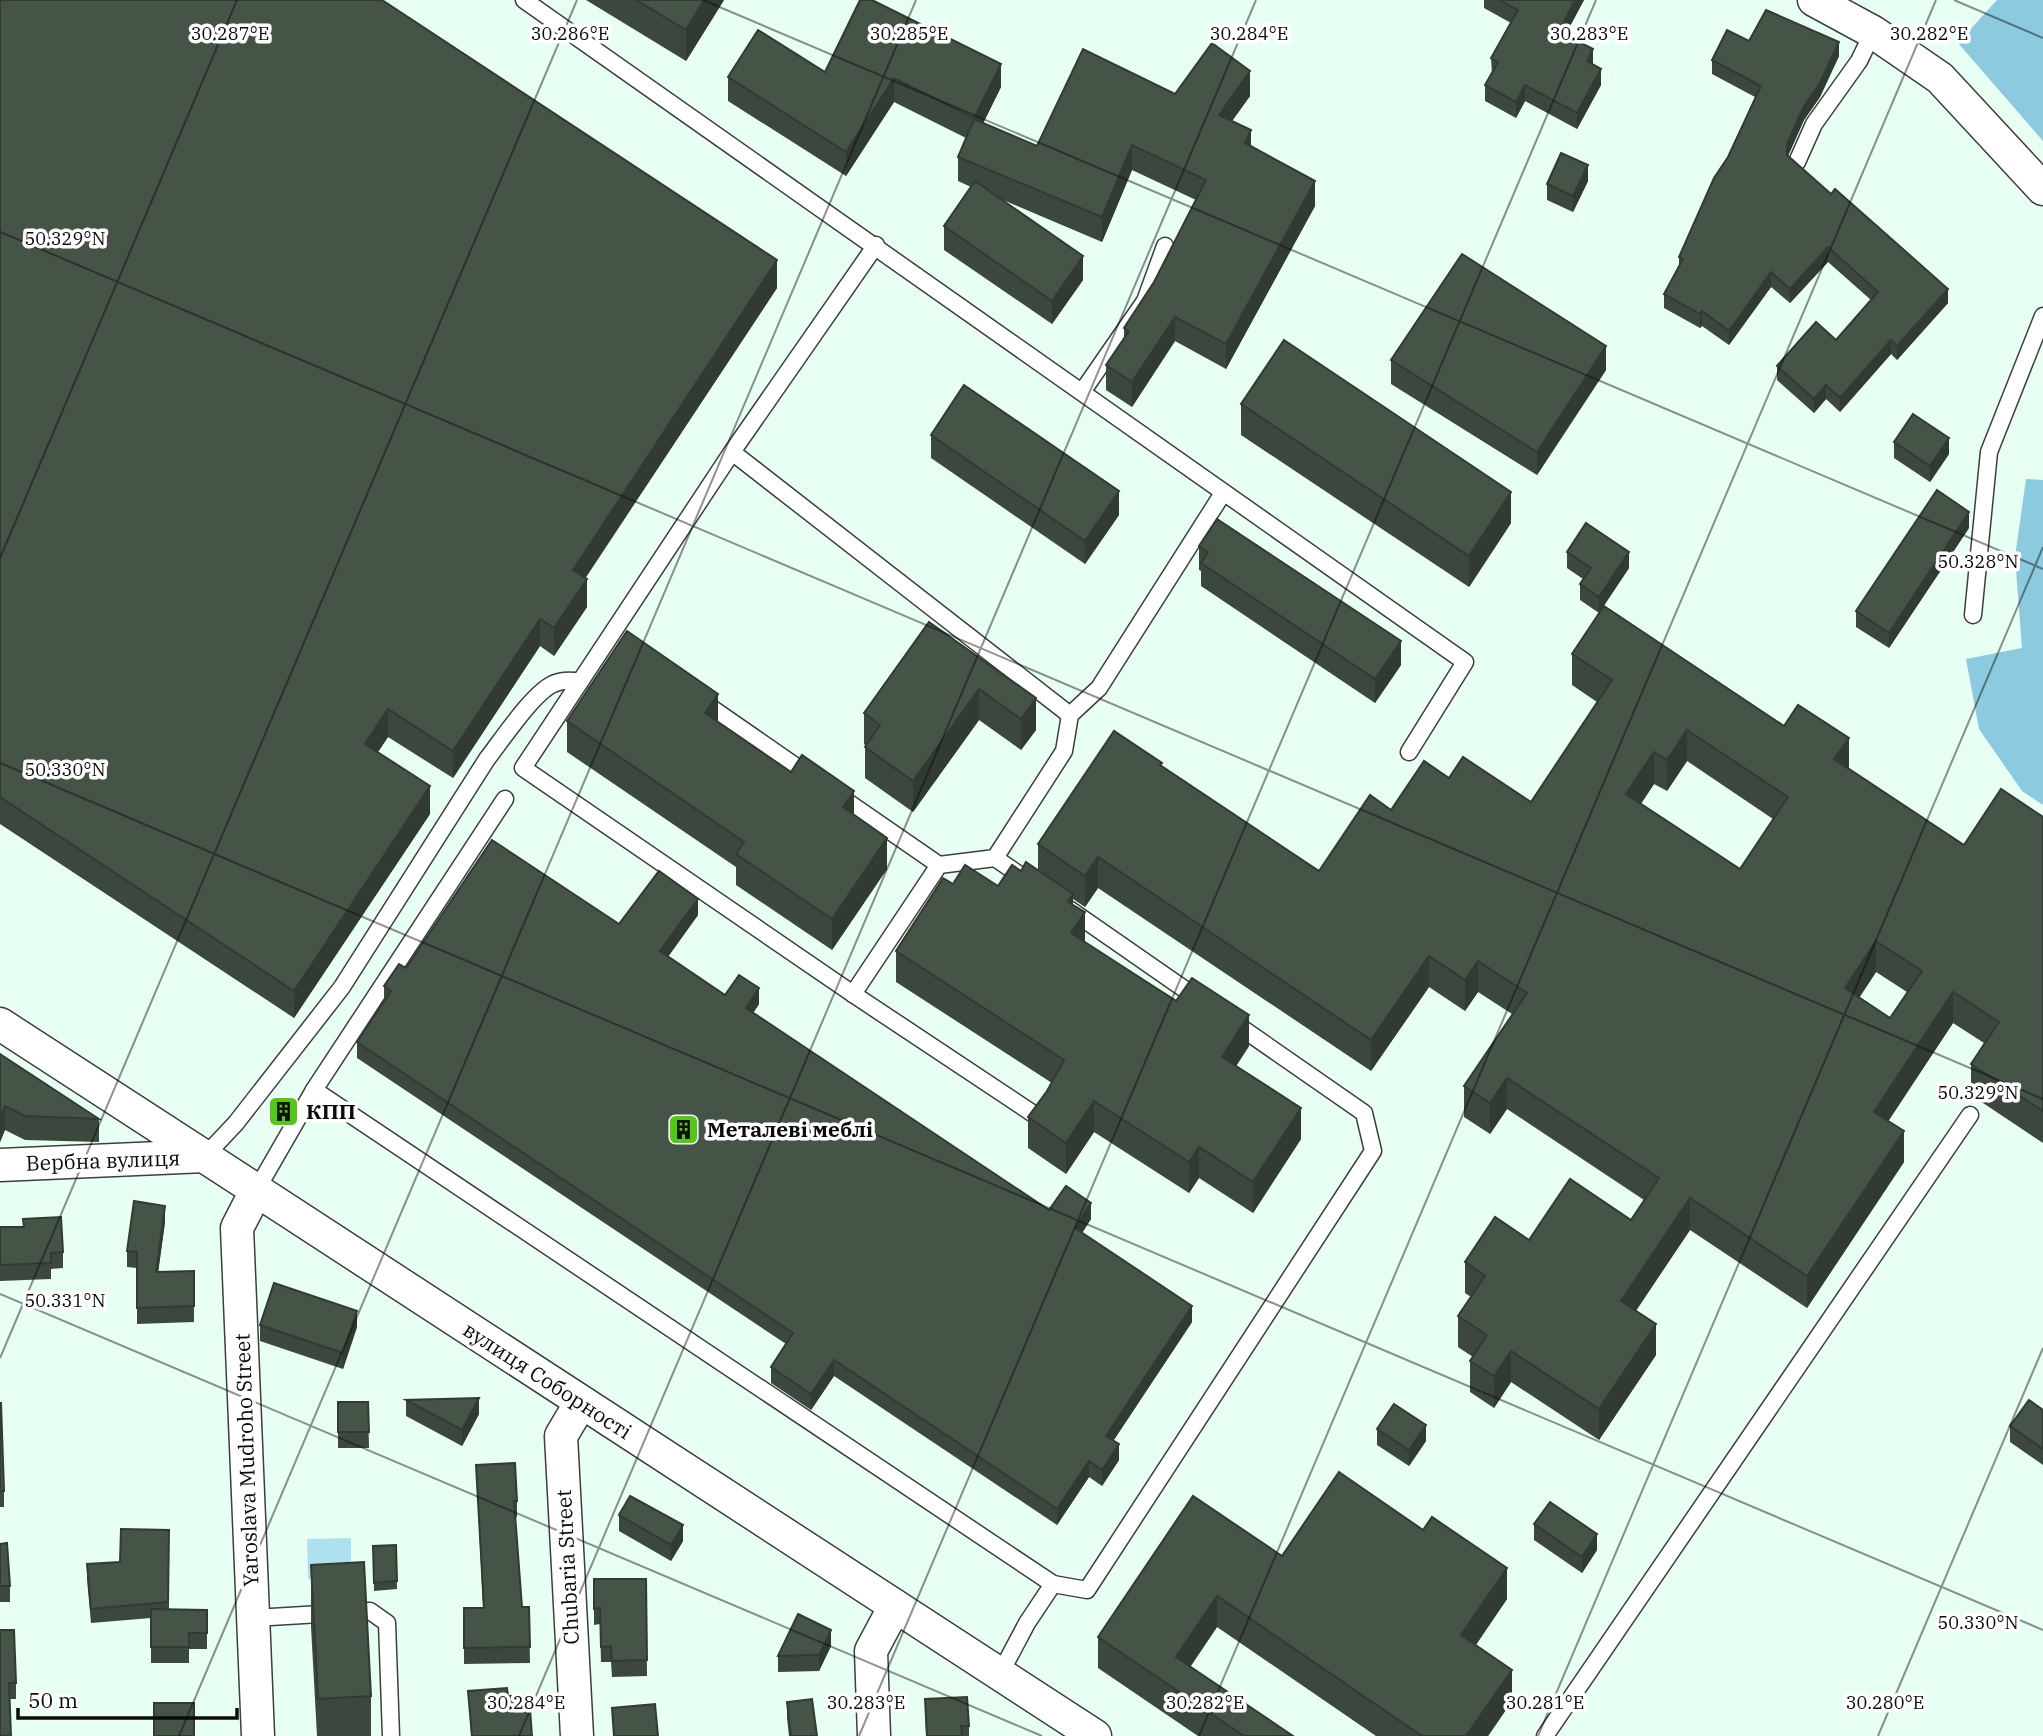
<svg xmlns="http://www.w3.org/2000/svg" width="2043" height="1736" font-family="'IBM Plex Serif',serif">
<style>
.green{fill:#aee1ed}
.forest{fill:#8ccadf}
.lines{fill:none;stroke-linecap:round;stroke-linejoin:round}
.service-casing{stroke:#3e3e3e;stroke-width:19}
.minor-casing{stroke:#3e3e3e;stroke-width:35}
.service{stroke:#fff;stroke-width:16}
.minor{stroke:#fff;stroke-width:32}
.wall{fill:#3c483d;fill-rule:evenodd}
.shaded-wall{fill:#313b32}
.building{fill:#465447;stroke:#313b32;stroke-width:2;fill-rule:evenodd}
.ticks{fill:none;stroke:#0b0b0b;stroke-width:2;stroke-opacity:0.45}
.labels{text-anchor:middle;stroke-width:7;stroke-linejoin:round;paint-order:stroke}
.poi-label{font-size:21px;font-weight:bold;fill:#0b0b0b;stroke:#fff;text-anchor:start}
.street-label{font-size:21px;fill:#0b0b0b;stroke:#fff}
.ticks-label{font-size:18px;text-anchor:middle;fill:#0b0b0b;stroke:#fff;stroke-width:7;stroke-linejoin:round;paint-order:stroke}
</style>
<rect width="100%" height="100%" fill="#e8fff4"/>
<polygon class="green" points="351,1538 351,1579 308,1579 307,1539"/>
<g class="forest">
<polygon points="1997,0 2043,0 2043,141 1958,43"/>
<polygon points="2026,479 2043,480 2043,805 2022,791 1979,729 1966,659 2022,648 2015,557"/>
</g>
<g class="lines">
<defs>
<g id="service">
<path d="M524 0C839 219 1150 443 1465 662L1409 752"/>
<polyline points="1797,162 1814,124 1859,61 1873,32"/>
<polyline points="876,245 732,452 523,768 853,994 1038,1117"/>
<polyline points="1082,392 1145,301 1165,246"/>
<polyline points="732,452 1070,715"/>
<polyline points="1973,615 1989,452 2043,316"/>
<polyline points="700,700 811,777"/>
<polyline points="839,796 939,865"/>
<polyline points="995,858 1027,880"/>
<polyline points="1069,909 1200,1000"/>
<polyline points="853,994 939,865 995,858 1064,751 1070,715 1099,688 1223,493"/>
<polyline points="314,1090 1053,1584"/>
<path d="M205 1156 236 1123 342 987 487 759C502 740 532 694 553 684 562 680 570 680 580 682"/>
<polyline points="257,1189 314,1090 505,799"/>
<polyline points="253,1618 370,1611 387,1623 391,1736"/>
<polyline points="1000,1674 1027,1623 1053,1584 1087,1590 1373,1151 1364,1113 1233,1022"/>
<polyline points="1545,1736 1970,1115"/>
</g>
<g id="minor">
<polyline points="1814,0 1873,32 1940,78 2043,189"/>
<path d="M0 1024C366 1260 729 1501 1095 1736"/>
<polyline points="0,1165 205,1156"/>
<polyline points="257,1189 237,1228 258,1736"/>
<polyline points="577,1736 561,1436 580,1404"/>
<polyline points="874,1736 871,1651 895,1606"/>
</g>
</defs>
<use href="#service" class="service-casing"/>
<use href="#minor" class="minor-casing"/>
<use href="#service" class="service"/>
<use href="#minor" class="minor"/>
</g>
<g class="wall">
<polygon points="0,0 777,288 585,578 587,607 554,656 540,646 453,778 388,737 378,752 430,814 294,1018 0,824"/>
<polygon points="586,0 724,0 686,61"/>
<polygon points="1484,0 1584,0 1565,35 1593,64 1601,85 1577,129 1525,101 1516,118 1485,101 1485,85 1492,74 1491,58 1511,23 1484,8"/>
<polygon points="1749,41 1839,56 1820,97 1804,120 1788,156 1948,303 1897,360 1891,354 1840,412 1826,399 1814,413 1777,380 1777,366 1836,340 1871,300 1828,262 1790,303 1771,287 1729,345 1702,326 1700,328 1664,308 1664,294 1679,267 1679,257 1728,157 1755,97 1712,74 1712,60"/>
<polygon points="825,72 1001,87 983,123 1037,146 1175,94 1250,96 1232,121 1251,146 1315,206 1226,369 1175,341 1132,407 1106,390 1106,365 1124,338 1124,328 1154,282 1196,200 1132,170 1102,242 1003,200 1083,280 1052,324 944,250 944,226 971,187 958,181 958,157 966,138 894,102 846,176 728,101 728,77"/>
<polygon points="1588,181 1573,212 1547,200 1547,184"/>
<polygon points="1391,360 1606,370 1537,475 1391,384"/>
<polygon points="1241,404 1511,523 1469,587 1241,435"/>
<polygon points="931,435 1119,515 1085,564 931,458"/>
<polygon points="1894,442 1949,454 1930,482 1894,458"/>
<polygon points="1969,528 1889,648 1856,627 1856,611"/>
<polygon points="1199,546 1401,665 1375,703 1201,586 1201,571 1199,570"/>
<polygon points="1567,552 1629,568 1599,613 1580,600 1580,584 1583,579 1567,568"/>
<polygon points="929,622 1036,730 1021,750 979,720 913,812 865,778 865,747 866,746 864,744 864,713"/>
<path d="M1572 654 1849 769 1964 845 2043 817V1143L1971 1095V1064L1984 1043 1953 1023 1888 1121 1904 1162 1807 1308 1690 1230 1636 1311 1656 1355 1599 1440 1511 1382 1494 1408 1470 1392V1361L1473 1357 1458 1347V1316L1471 1297 1465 1293V1262L1529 1240 1631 1220 1644 1200 1507 1109 1490 1134 1464 1117V1086L1512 1014 1478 992 1465 1011 1429 987 1371 1071 1098 888 1085 907 1073 899V905L1085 942 1249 1046 1236 1066 1301 1139 1253 1213 1199 1178 1189 1193 1094 1132 1066 1174 1028 1148V1117L1052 1083 896 982V951L953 884 998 886 1021 871 1038 870V844L1162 766 1319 871 1391 810 1449 778 1531 802 1597 702 1572 685ZM1687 761 1773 819 1740 869 1641 804 1654 784 1667 791ZM1876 972 1907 992 1890 1018 1859 998Z"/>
<polygon points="567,721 718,722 854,815 887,869 832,950 736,885 736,867 567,752"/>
<polygon points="698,915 668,957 725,995 759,1004 753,1013 1049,1210 1091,1219 1082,1233 1192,1322 1113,1441 1119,1460 1102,1486 1089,1477 1057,1525 834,1376 811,1410 771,1383 771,1367 786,1344 357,1058 357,1042 384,1001 384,986 406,968 619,924"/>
<polygon points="0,1054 99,1119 99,1142 25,1140 5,1130 0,1142"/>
<polygon points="165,1222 158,1272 194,1271 194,1322 137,1324 137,1268 127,1267 127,1251"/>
<polygon points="0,1227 63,1252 63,1268 51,1269 51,1279 0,1281"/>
<polygon points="260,1325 357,1327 343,1369 260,1341"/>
<polygon points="406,1400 479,1414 462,1446 406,1416"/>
<polygon points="338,1402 368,1402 369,1448 338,1448"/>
<polygon points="0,1403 4,1491 4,1507 0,1507"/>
<polygon points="2043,1410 2043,1465 2010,1442 2010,1426"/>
<polygon points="1377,1429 1426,1441 1409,1466 1377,1445"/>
<polygon points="476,1465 517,1501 517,1517 515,1517 522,1607 529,1607 530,1663 464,1664 464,1608 483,1608"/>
<polygon points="619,1515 683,1541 671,1561 619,1531"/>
<polygon points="1534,1524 1597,1550 1582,1573 1534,1540"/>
<polygon points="169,1530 169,1609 207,1610 207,1649 189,1649 189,1663 151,1663 151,1618 91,1623 87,1579 87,1564 120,1562"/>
<polygon points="0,1544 10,1586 10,1602 0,1602"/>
<polygon points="396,1545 397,1589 374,1591 373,1546"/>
<polygon points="1282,1556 1507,1599 1476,1645 1512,1701 1488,1736 1376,1736 1217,1627 1190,1667 1293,1736 1198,1736 1098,1668 1098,1637"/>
<polygon points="311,1565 371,1696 371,1736 317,1736 311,1627"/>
<polygon points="594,1579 646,1579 647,1676 612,1677 611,1662 601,1662 600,1624 594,1625"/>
<polygon points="0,1630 16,1683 16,1699 10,1699"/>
<polygon points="831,1646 819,1671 778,1672 778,1656"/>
<polygon points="468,1691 532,1736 471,1736"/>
<polygon points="925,1699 969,1726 969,1736 926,1736"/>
<polygon points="787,1702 817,1736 789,1736 787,1718"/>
</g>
<g class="shaded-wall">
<polygon points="704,0 724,0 686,61 686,30"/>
<polygon points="1575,0 1584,0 1559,47 1559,32"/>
<polygon points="1839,42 1839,56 1820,97 1804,120 1787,158 1787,144 1804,106"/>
<polygon points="1593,49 1593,65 1587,61"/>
<polygon points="1001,64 1001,87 974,142 974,118"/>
<polygon points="1601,69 1601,85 1577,129 1577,113"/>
<polygon points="1250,71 1250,96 1219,139 1219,115"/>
<polygon points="894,78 894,102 846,176 846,152"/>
<polygon points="1525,85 1525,101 1516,118 1516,102"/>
<polygon points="1251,130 1251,155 1245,143"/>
<polygon points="1132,145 1132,170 1102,242 1102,217"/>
<polygon points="1588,165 1588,181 1573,212 1573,196"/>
<polygon points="1315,181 1315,206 1226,369 1226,344"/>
<polygon points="1828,247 1828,262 1790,303 1790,289"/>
<polygon points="1083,256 1083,280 1052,324 1052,301"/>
<polygon points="777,260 777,288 573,597 573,570"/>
<polygon points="1771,272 1771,287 1729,345 1729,331"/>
<polygon points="1948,289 1948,303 1897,360 1897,346"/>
<polygon points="1702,311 1702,326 1700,328 1700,314"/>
<polygon points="1175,317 1175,341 1132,407 1132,382"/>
<polygon points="1891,340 1891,354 1840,412 1840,398"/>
<polygon points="1606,346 1606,370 1537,475 1537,452"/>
<polygon points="1826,385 1826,399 1814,413 1814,399"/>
<polygon points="1949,438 1949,454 1930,482 1930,466"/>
<polygon points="1119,491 1119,515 1085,564 1085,541"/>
<polygon points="1511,492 1511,523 1469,587 1469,556"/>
<polygon points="1969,512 1969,528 1889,648 1889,633"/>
<polygon points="1629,552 1629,568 1599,613 1599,597"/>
<polygon points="587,579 587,607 554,656 554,628"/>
<polygon points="540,619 540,646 453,778 453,751"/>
<polygon points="1401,641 1401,665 1375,703 1375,679"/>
<polygon points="979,689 979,720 913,812 913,781"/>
<polygon points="718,694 718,725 705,713"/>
<polygon points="1036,698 1036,730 1021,750 1021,719"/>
<polygon points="388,709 388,737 365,771 365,744"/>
<polygon points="1687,730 1687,761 1667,791 1667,760"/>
<polygon points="1849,738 1849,769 1834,759"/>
<polygon points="1654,752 1654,784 1626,825 1626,794"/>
<polygon points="430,786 430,814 294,1018 294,991"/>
<polygon points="854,791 854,822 843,807"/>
<polygon points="887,838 887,869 832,950 832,919"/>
<polygon points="1098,857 1098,888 1085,907 1085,876"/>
<polygon points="1073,894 1073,925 1068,902"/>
<polygon points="698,899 698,915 660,967 660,951"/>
<polygon points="1085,912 1085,943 1071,933"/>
<polygon points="1876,941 1876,972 1845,1019 1845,988"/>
<polygon points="1429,956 1429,987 1371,1071 1371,1040"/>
<polygon points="1478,961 1478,992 1465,1011 1465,980"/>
<polygon points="759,988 759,1004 746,1024 746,1008"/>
<polygon points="1953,992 1953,1023 1874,1143 1874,1112"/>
<polygon points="1249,1015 1249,1046 1222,1088 1222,1057"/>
<polygon points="1507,1078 1507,1109 1490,1134 1490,1103"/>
<polygon points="1094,1101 1094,1132 1066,1174 1066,1143"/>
<polygon points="5,1106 5,1130 0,1142 0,1118"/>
<polygon points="1301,1108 1301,1139 1253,1213 1253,1182"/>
<polygon points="1904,1131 1904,1162 1807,1308 1807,1276"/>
<polygon points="1199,1147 1199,1178 1189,1193 1189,1162"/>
<polygon points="1690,1198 1690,1230 1621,1332 1621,1301"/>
<polygon points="1091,1203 1091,1219 1075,1244 1075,1228"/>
<polygon points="165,1206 165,1222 156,1288 156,1272"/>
<polygon points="1192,1306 1192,1322 1106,1452 1106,1436"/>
<polygon points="357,1311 357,1327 343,1369 343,1353"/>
<polygon points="1656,1324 1656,1355 1599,1440 1599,1409"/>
<polygon points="1511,1351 1511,1382 1494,1408 1494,1376"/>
<polygon points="834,1360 834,1376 811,1410 811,1394"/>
<polygon points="479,1398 479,1414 462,1446 462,1430"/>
<polygon points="1426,1425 1426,1441 1409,1466 1409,1450"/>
<polygon points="1119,1444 1119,1460 1102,1486 1102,1470"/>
<polygon points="1089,1461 1089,1477 1057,1525 1057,1509"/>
<polygon points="683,1525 683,1541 671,1561 671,1545"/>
<polygon points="1597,1534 1597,1550 1582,1573 1582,1557"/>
<polygon points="1507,1568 1507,1599 1461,1666 1461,1635"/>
<polygon points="1217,1596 1217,1627 1176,1688 1176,1657"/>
<polygon points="831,1630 831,1646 819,1671 819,1655"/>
<polygon points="1512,1670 1512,1701 1488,1736 1466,1736"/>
</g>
<g class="building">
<polygon points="0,0 382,0 777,260 573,570 587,579 554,628 540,619 453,751 388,709 365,744 430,786 294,991 0,797"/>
<polygon points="636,0 704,0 686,30"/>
<polygon points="860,0 872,0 1001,64 974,118 894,78 846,152 728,77 758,30 825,72"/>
<polygon points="1499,0 1575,0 1559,32 1593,49 1587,61 1601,69 1577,113 1525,85 1516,102 1485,85 1498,62 1491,58 1518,10"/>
<polygon points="1766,10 1839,42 1820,83 1804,106 1787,144 1787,155 1831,194 1835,189 1948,289 1897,346 1891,340 1840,398 1826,385 1814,399 1777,366 1816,322 1836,340 1878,292 1828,247 1790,289 1771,272 1729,331 1702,311 1700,314 1664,294 1683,259 1679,257 1714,178 1728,157 1761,86 1712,60 1727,30 1749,41"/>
<polygon points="1212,43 1250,71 1219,115 1251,130 1245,143 1315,181 1226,344 1175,317 1132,382 1106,365 1129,331 1124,328 1154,282 1206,180 1132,145 1102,217 958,157 974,119 1037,146 1083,49 1175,94"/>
<polygon points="1561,153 1588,165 1573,196 1547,184"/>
<polygon points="975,181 1083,256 1052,301 944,226"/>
<polygon points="1462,254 1606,346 1537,452 1391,360"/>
<polygon points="1284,340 1511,492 1469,556 1241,404"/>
<polygon points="964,385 1119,491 1085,541 931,435"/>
<polygon points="1913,414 1949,438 1930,466 1894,442"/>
<polygon points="1937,490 1969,512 1889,633 1856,611"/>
<polygon points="1217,519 1401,641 1375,679 1201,563 1208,552 1199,546"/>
<polygon points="1586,523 1629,552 1599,597 1580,584 1591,568 1567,552"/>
<path d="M1604 606 1784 726 1798 705 1849 738 1834 759 1964 845 2001 789 2043 817V1111L1971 1064 1999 1022 1953 992 1874 1112 1904 1131 1807 1276 1690 1198 1621 1301 1656 1324 1599 1409 1511 1351 1494 1376 1470 1361 1487 1335 1458 1316 1485 1276 1465 1262 1495 1217 1529 1240 1570 1179 1631 1220 1659 1178 1507 1078 1490 1103 1464 1086 1527 993 1478 961 1465 980 1429 956 1371 1040 1098 857 1085 876 1038 844 1114 731 1162 763 1160 765 1319 871 1370 795 1391 810 1424 761 1449 778 1463 757 1531 802 1612 680 1572 654ZM1687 730 1788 797 1740 869 1626 794 1654 752 1667 760ZM1876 941 1922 971 1890 1018 1845 988Z"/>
<polygon points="929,622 1036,698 1021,719 979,689 913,781 865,747 880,725 864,713"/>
<polygon points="627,631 718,694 705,713 791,772 802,755 854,791 843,807 887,838 832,919 736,854 744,842 567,721"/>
<polygon points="492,840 619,924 659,871 698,899 660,951 725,995 739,975 759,988 746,1008 1049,1210 1066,1186 1091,1203 1075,1228 1192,1306 1106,1436 1119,1444 1102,1470 1089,1461 1057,1509 834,1360 811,1394 771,1367 793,1333 357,1042 391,991 384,986 399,964 406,968"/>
<polygon points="1026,862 1073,894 1068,902 1085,912 1071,933 1176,1001 1192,978 1249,1015 1222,1057 1301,1108 1253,1182 1199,1147 1189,1162 1094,1101 1066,1143 1028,1117 1047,1091 1064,1060 896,951 943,878 953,884 965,865 998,886 1012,865 1021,871"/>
<polygon points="0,1054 99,1119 25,1116 5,1106 0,1118"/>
<polygon points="134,1201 165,1206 156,1272 194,1271 194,1306 137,1308 137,1252 127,1251"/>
<polygon points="61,1217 63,1252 51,1253 51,1263 0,1265 0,1227 24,1227 23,1219"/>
<polygon points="274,1283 357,1311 343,1353 260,1325"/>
<polygon points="479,1398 462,1430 406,1400"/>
<polygon points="2029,1400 2043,1410 2043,1449 2010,1426"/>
<polygon points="338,1402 368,1402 369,1432 338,1432"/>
<polygon points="0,1403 1,1403 4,1491 0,1491"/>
<polygon points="1394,1404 1426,1425 1409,1450 1377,1429"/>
<polygon points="515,1463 517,1501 514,1501 522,1607 529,1607 530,1647 464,1648 464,1608 484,1608 476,1465"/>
<polygon points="1339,1472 1423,1530 1432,1517 1507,1568 1461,1635 1512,1670 1466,1736 1422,1736 1217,1596 1176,1657 1293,1736 1244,1736 1098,1637 1193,1496 1282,1556"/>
<polygon points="630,1496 683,1525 671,1545 619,1515"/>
<polygon points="1550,1502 1597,1534 1582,1557 1534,1524"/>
<polygon points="121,1529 169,1530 168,1602 91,1609 87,1564 120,1562"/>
<polygon points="7,1543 10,1586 0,1586 0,1544"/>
<polygon points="396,1545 397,1581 374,1583 373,1546"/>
<polygon points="364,1562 371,1696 318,1699 311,1565"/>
<polygon points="594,1579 646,1579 647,1660 612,1661 611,1646 601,1647 600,1608 594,1609"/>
<polygon points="151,1609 207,1610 207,1633 189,1633 189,1647 151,1647"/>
<polygon points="798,1614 831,1630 819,1655 778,1656"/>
<polygon points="0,1630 14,1630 16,1683 9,1683 11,1736 0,1736"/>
<polygon points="507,1688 508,1696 529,1695 532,1736 472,1736 468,1691"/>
<polygon points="967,1697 969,1726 961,1726 962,1736 927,1736 925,1699"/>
<polygon points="812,1699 817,1736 791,1736 787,1702"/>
<rect x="154" y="1703" width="40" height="33"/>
<polygon points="655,1704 658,1736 614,1736 612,1708"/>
</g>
<path class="ticks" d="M703 0 2043 569M1954 0 2043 38M0 232 2043 1099M0 558 237 0M0 763 2043 1630M0 1294 1042 1736M0 1358 577 0M179 1736 916 0M519 1736 1256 0M859 1736 1596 0M1199 1736 1936 0M1538 1736 2043 547M1878 1736 2043 1348"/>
<defs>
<symbol id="building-square" viewBox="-11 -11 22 22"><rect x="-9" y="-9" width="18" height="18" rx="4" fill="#53c816" stroke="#fff"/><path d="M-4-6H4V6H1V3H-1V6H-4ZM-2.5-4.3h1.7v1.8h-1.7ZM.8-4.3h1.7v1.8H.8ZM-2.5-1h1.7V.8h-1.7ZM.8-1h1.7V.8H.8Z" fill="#111"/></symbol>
</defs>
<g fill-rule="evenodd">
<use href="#building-square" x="266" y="1094" width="35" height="35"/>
<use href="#building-square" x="666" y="1112" width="35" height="35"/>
</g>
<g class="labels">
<g class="poi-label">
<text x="306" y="1119">КПП</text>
<text x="707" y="1137">Металеві меблі</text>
</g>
<g class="street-label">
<text transform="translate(103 1161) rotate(-2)" y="7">Вербна вулиця</text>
<text transform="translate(547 1381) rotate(33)" y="7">вулиця Соборності</text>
<text transform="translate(247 1460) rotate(-92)" y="7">Yaroslava Mudroho Street</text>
<text transform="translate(568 1567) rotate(-93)" y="7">Chubaria Street</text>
</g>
</g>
<g class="ticks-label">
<text x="230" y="40">30.287°E</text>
<text x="570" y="40">30.286°E</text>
<text x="909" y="40">30.285°E</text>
<text x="1249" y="40">30.284°E</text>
<text x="1589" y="40">30.283°E</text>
<text x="1929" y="40">30.282°E</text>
<text x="65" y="245">50.329°N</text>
<text x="1978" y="568">50.328°N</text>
<text x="65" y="776">50.330°N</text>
<text x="1978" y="1099">50.329°N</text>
<text x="65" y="1307">50.331°N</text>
<text x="1978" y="1629">50.330°N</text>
<text x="526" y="1709">30.284°E</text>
<text x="866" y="1709">30.283°E</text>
<text x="1205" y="1709">30.282°E</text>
<text x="1545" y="1709">30.281°E</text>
<text x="1885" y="1709">30.280°E</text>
</g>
<path d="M18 1708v10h219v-10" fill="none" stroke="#0b0b0b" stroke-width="3.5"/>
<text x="28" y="1708" font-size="21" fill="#0b0b0b" stroke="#ffffff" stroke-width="5" paint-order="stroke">50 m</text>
</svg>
